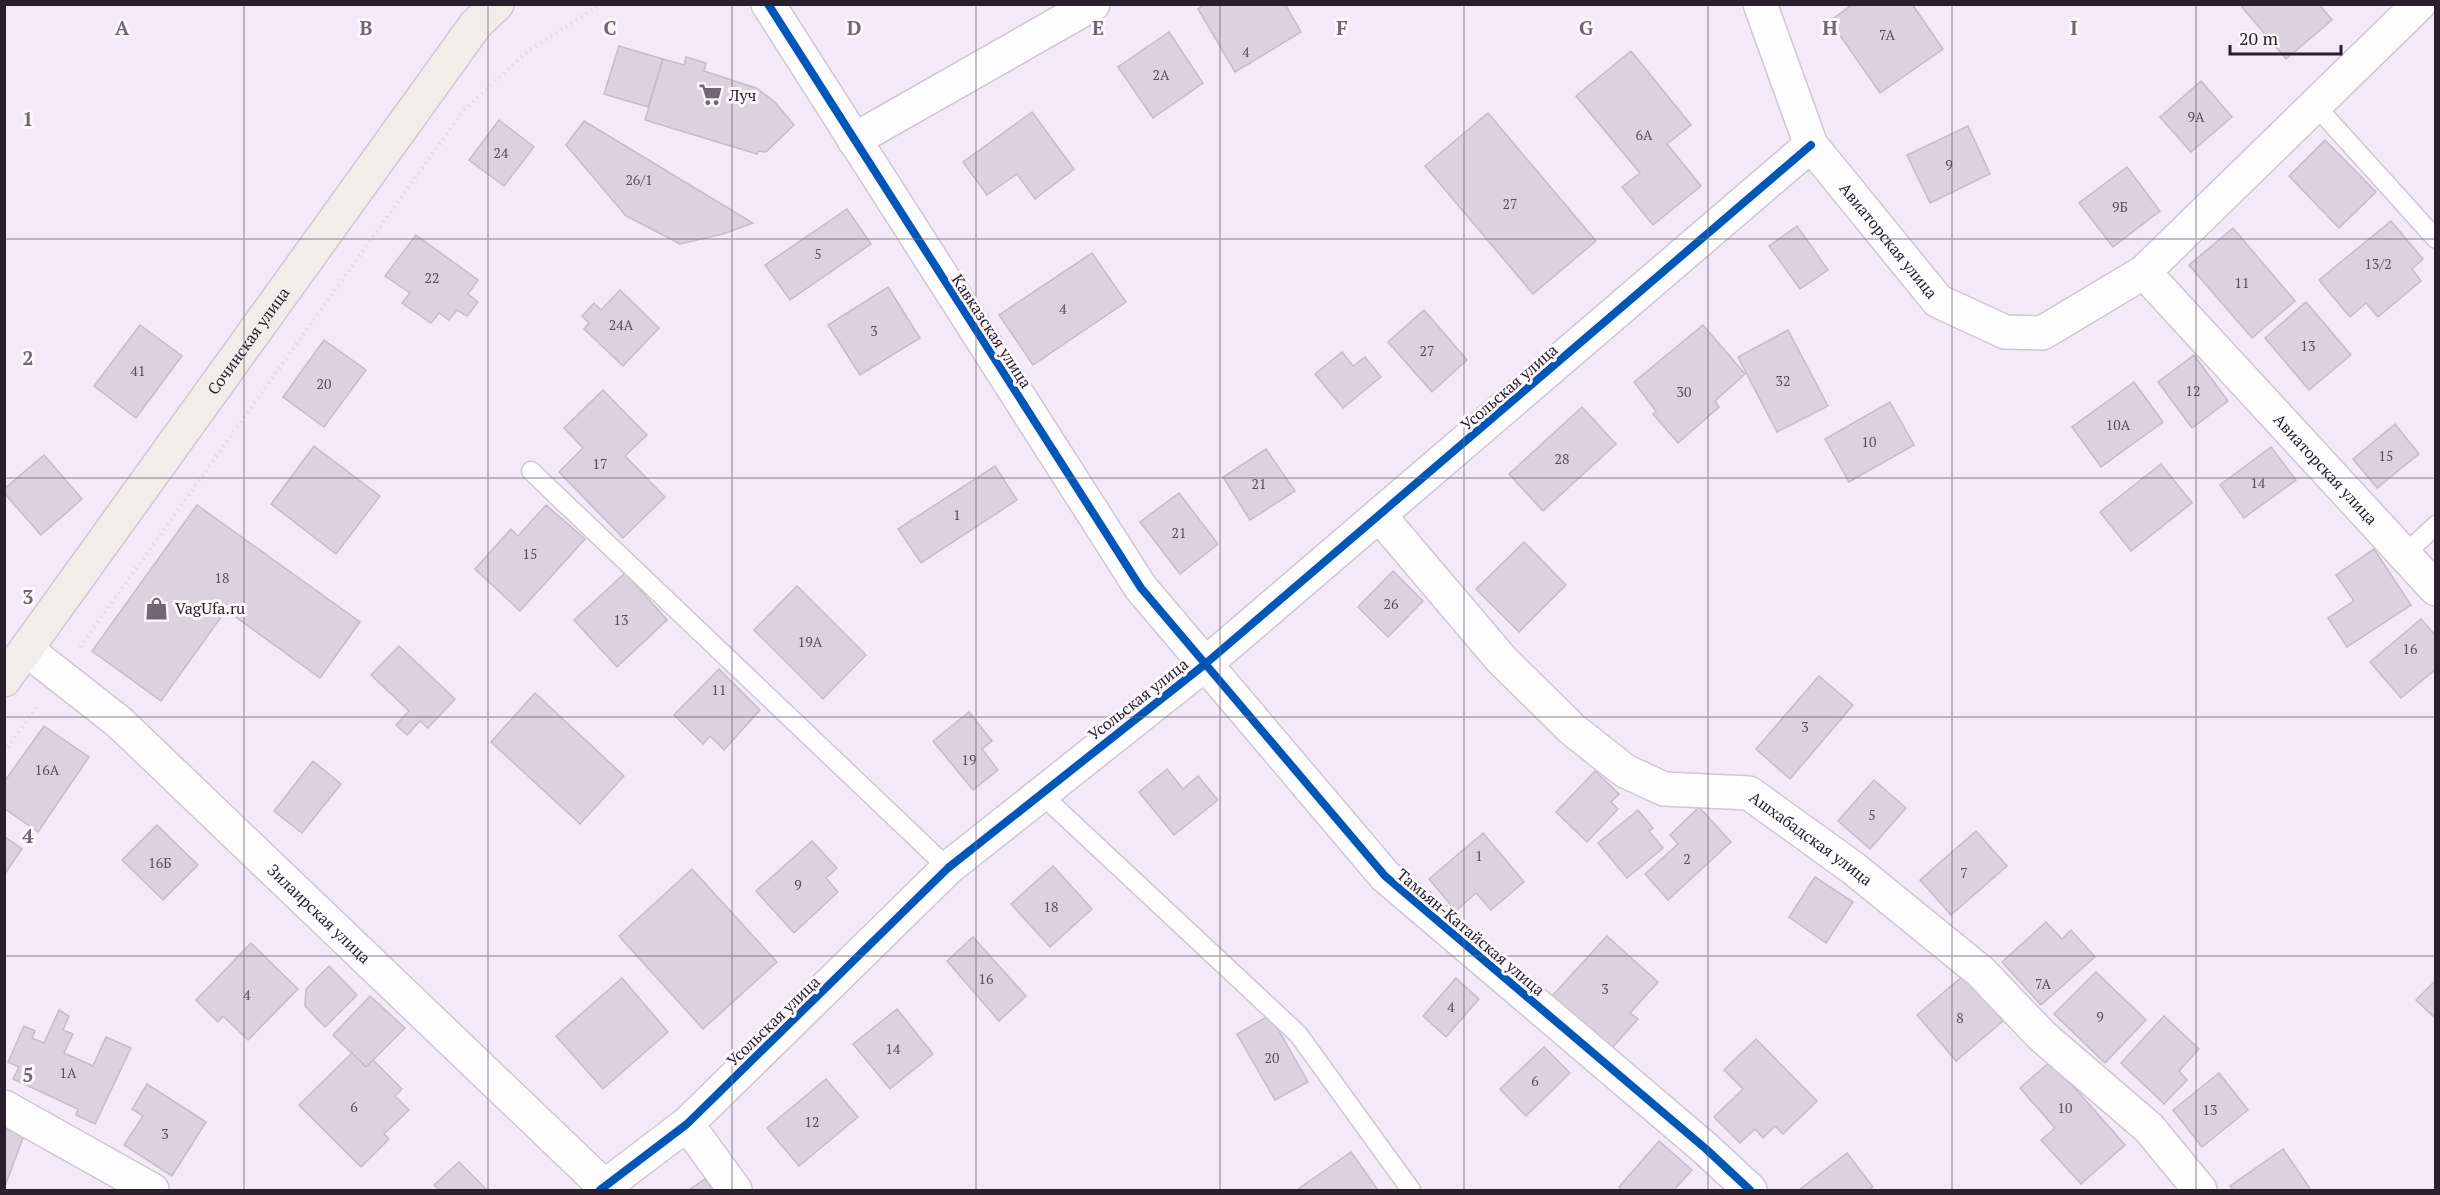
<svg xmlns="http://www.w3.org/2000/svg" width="2440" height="1195" font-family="'PT Serif',serif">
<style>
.building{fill:#dad2df;stroke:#c4bcc9;stroke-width:1.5}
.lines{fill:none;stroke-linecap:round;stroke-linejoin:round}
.service-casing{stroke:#cfc7d4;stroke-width:21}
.minor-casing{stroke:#cfc7d4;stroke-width:36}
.secondary-casing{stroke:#cfc7d4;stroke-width:36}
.path{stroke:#dfdce0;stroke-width:4;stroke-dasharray:1.5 4.5;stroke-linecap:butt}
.service{stroke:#fdfcfe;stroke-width:18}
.minor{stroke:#fdfcfe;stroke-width:33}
.secondary{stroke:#f0edeb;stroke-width:33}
.cycleway-casing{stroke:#fbf7fd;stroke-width:11}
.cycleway{stroke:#0057b8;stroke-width:8}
.grid{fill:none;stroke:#6f6774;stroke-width:1.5;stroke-opacity:0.55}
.labels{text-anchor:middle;stroke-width:6;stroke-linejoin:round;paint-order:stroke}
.number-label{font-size:14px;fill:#564f5b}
.poi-label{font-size:16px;fill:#28212d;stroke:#fbf7fd;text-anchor:start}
.street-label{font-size:16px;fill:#28212d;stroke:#fbf7fd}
.grid-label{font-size:20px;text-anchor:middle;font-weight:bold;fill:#6f6774;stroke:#fbf7fd;stroke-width:6;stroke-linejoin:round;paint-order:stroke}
</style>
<rect width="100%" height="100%" fill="#f3eaf9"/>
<g class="building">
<polygon points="1205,4 1285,4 1301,32 1235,72 1198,9"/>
<polygon points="1853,4 1912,4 1943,49 1880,93 1830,21"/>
<polygon points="2245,4 2319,4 2332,20 2286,59 2242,7"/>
<polygon points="1169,32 1203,83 1153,118 1118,67"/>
<polygon points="619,46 663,59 648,107 604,94"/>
<polygon points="1631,51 1691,125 1667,144 1701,186 1653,225 1622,187 1640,173 1576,96"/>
<polygon points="686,57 706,63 704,71 756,88 774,101 794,125 766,152 758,151 757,154 645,120 663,59 684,65"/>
<polygon points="2201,81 2232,117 2191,152 2160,117"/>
<polygon points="1032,112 1074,169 1035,199 1017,174 987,195 963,162"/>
<polygon points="1488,113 1596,241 1533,294 1425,166"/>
<polygon points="499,120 534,147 504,186 469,160"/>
<polygon points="584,121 753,223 723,234 680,244 626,216 566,145"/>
<polygon points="1968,126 1990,174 1930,203 1907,155"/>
<polygon points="2325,140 2376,192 2339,228 2289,176"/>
<polygon points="2127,167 2160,211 2113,247 2079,203"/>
<polygon points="847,209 871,244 790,300 765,265"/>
<polygon points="2391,221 2423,259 2412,269 2421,281 2378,317 2366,303 2350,317 2319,280"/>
<polygon points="1797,226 1828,270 1800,289 1769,246"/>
<polygon points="2233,228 2295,301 2252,338 2189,265"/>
<polygon points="416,235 478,280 468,294 478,302 467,316 457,310 449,320 439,313 431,323 402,303 410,293 385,276"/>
<polygon points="1092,253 1126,302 1033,365 999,315"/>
<polygon points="888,287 920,338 860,375 828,325"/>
<polygon points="620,290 659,328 623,366 584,329 589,323 582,316 594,303 601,310"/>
<polygon points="2306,302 2351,355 2309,390 2265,338"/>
<polygon points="1424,310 1467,360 1432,392 1388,342"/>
<polygon points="140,325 182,356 136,418 94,386"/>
<polygon points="1703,325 1745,374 1715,401 1719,407 1678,443 1653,414 1656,411 1634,382"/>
<polygon points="1788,330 1828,406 1777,432 1738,357"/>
<polygon points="324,340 366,370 324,427 283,397"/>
<polygon points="1342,352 1353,366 1365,357 1381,377 1343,408 1315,374"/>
<polygon points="2194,355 2228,401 2192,428 2158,382"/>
<polygon points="2134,382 2163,422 2101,467 2072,427"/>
<polygon points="603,390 647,435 625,456 665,497 623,538 559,472 583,448 564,428"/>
<polygon points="1890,402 1914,445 1849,482 1825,439"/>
<polygon points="1582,407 1616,444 1543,511 1509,474"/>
<polygon points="2395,424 2419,454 2377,488 2353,459"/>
<polygon points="314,446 380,496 336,554 271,504"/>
<polygon points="2271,447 2296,480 2244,518 2220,485"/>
<polygon points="1266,449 1295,491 1250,520 1223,477"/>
<polygon points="44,455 82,499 41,535 4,493 4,489"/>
<polygon points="2161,464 2192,503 2131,551 2100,512"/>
<polygon points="995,466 1017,500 921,563 898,529"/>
<polygon points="1179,493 1218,544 1180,574 1140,522"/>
<polygon points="197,505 360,622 320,678 226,610 161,701 92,651"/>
<polygon points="546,505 585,539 520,611 475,569 511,529 518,536"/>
<polygon points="1524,542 1566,585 1519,632 1476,589"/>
<polygon points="2374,549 2411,605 2347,647 2328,618 2354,601 2336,575"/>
<polygon points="1393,571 1423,601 1388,637 1358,607"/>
<polygon points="625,573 667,620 617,667 574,620"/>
<polygon points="797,586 866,655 823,699 754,630"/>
<polygon points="2421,619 2436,636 2436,669 2401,698 2370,662"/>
<polygon points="399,646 455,699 428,728 420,721 407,735 396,725 409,711 371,675"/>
<polygon points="719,669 760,710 724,750 710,736 703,744 674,715"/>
<polygon points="1819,676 1853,705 1790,779 1756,749"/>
<polygon points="535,693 624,776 580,824 491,742"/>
<polygon points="969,712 992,741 982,749 998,770 973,790 933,741"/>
<polygon points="44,726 89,757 38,832 4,808 4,782"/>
<polygon points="313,761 341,784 302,833 274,811"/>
<polygon points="1167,769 1183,789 1198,776 1218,800 1174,835 1139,792"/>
<polygon points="1595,771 1619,794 1611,802 1618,809 1587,842 1556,812"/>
<polygon points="1874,780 1906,808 1870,849 1838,821"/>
<polygon points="1699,807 1731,842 1668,900 1645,874 1678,844 1670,835"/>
<polygon points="1638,810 1653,828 1649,831 1663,848 1627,878 1598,843"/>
<polygon points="157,825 198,865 163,900 122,860"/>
<polygon points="1976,831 2007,866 1951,915 1920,880"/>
<polygon points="1483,833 1524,882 1491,910 1476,893 1456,911 1429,879"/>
<polygon points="4,836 22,849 4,875"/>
<polygon points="812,841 837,868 826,878 838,892 794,933 756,891"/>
<polygon points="1053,866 1092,909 1050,947 1011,904"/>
<polygon points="692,869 777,962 703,1029 619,936"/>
<polygon points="1815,877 1853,902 1826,943 1789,917"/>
<polygon points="2046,922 2062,939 2071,930 2095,957 2041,1005 2002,962"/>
<polygon points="1607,936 1658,982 1630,1013 1638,1019 1611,1049 1552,996"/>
<polygon points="973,937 1026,996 999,1021 947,961"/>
<polygon points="251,943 298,989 248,1040 223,1016 218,1022 196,1000"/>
<polygon points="329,966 357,995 325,1027 305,1006 306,989"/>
<polygon points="2096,972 2146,1020 2105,1063 2054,1014"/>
<polygon points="1964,975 2003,1021 1956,1061 1917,1015"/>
<polygon points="622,978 668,1032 603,1089 556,1036"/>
<polygon points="1456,978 1479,999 1446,1037 1423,1016"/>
<polygon points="2436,980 2436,1019 2416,1000"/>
<polygon points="370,996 405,1028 366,1067 333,1035"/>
<polygon points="897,1009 933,1054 890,1089 853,1044"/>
<polygon points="59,1010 69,1016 63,1030 73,1034 64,1053 93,1066 106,1037 131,1048 95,1124 76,1115 78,1109 13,1079 19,1067 8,1062 24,1026 35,1031 32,1038 44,1043"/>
<polygon points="1270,1015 1308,1082 1275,1100 1237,1034"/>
<polygon points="2164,1016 2199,1049 2179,1071 2187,1080 2164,1104 2121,1063"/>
<polygon points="1756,1039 1817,1101 1783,1134 1775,1126 1763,1138 1755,1129 1740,1143 1714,1117 1743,1089 1724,1070"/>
<polygon points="1544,1047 1570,1073 1526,1116 1500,1089"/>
<polygon points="352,1053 366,1067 373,1060 402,1089 395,1096 409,1110 384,1134 389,1139 361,1167 299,1105"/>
<polygon points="2051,1061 2125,1145 2081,1184 2041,1140 2055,1128 2020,1088"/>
<polygon points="2219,1073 2248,1110 2202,1147 2173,1110"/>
<polygon points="826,1079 858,1117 799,1166 767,1128"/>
<polygon points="147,1084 206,1122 172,1176 124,1145 143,1116 132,1109"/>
<polygon points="4,1128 24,1135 4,1189"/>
<polygon points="1659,1141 1692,1170 1674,1190 1622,1190 1619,1187"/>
<polygon points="2283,1149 2311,1190 2233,1190 2230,1186"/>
<polygon points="1351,1152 1378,1190 1297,1190"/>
<polygon points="1847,1153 1873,1187 1868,1190 1799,1190"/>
<polygon points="459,1162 487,1190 439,1190 434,1185"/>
<polygon points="705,1179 713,1190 689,1190"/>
</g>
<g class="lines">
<defs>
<g id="service">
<polyline points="2315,105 2436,239"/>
<polyline points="531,471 948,868"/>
<polyline points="2403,556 2436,525"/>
<polyline points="1040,793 1298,1034 1411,1190"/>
</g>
<g id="minor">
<polyline points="768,4 1141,588 1385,876 1706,1149 1750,1190"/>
<path id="s1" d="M1760 4 1811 145 1938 301 2005 332 2042 333 2144 272 2419 4"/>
<polyline points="854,140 1093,4"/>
<path id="s2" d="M2144 272 2436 589"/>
<path id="s3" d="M1379 515 1501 659 1572 729 1625 771 1664 789 1749 793 1853 868 1981 972 2042 1036 2149 1128 2200 1190"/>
<path id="s4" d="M27 650 119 722 605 1187"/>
<polyline points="4,1107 152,1190"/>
<polyline points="687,1124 735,1190"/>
<polyline points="600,1190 687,1124 948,868 1204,665 1811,145"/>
</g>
<g id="secondary">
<path id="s5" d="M4 680 476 24 497 4"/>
</g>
</defs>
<use href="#service" class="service-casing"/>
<use href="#minor" class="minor-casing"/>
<use href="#secondary" class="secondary-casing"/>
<g class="path">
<polyline points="80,647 463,111 527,52 601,4"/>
<polyline points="4,752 39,704"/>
</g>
<use href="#service" class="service"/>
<use href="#minor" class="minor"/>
<use href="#secondary" class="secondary"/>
<defs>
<g id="cycleway">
<polyline points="768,4 1141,588 1385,876 1706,1149 1750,1190"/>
<polyline points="600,1190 687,1124 948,868 1204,665 1811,145"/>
</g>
</defs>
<use href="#cycleway" class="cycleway-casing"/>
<use href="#cycleway" class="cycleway"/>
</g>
<path class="grid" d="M244 4V1190M488 4V1190M732 4V1190M976 4V1190M1220 4V1190M1464 4V1190M1708 4V1190M1952 4V1190M2196 4V1190M4 239H2436M4 478H2436M4 717H2436M4 956H2436"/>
<defs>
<symbol id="supermarket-bare" viewBox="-9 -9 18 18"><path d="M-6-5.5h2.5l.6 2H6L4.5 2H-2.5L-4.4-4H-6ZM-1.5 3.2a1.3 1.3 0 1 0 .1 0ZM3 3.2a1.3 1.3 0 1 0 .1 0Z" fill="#6f6774" stroke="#fbf7fd" stroke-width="2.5" paint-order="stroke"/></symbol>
<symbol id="shop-bare" viewBox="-9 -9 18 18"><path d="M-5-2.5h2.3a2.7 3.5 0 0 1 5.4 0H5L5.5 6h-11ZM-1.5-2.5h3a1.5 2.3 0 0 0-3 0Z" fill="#6f6774" stroke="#fbf7fd" stroke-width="2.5" paint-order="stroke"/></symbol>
</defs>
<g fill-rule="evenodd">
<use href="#supermarket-bare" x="694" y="78" width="33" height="33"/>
<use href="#shop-bare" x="140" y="592" width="33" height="33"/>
</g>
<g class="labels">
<g class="number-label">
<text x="1887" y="40">7А</text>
<text x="1246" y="57">4</text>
<text x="1161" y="80">2А</text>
<text x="2196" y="122">9А</text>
<text x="1644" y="140">6А</text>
<text x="501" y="158">24</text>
<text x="1949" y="170">9</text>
<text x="639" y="185">26/1</text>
<text x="1510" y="209">27</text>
<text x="2120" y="212">9Б</text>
<text x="818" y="259">5</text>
<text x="2378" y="269">13/2</text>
<text x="432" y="283">22</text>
<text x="2242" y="288">11</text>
<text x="1063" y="314">4</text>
<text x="621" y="330">24А</text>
<text x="874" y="336">3</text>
<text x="2308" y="351">13</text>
<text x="1427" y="356">27</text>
<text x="138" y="376">41</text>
<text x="1783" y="386">32</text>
<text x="324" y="389">20</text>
<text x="2193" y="396">12</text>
<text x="1684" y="397">30</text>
<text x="2118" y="430">10А</text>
<text x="1869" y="447">10</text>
<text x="2386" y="461">15</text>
<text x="1562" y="464">28</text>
<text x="600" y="469">17</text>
<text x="2258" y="488">14</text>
<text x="1259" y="489">21</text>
<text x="957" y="520">1</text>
<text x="1179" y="538">21</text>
<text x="530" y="559">15</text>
<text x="222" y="583">18</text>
<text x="1391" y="609">26</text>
<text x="621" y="625">13</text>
<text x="810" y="647">19А</text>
<text x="2410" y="654">16</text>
<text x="719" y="695">11</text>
<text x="1805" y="732">3</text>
<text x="969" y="765">19</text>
<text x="47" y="775">16А</text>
<text x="1872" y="820">5</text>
<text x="1479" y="861">1</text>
<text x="1687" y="864">2</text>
<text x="160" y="868">16Б</text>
<text x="1964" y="878">7</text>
<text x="798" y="890">9</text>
<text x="1051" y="912">18</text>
<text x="986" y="984">16</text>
<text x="2043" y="989">7А</text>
<text x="1605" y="994">3</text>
<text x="247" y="1000">4</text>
<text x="1451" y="1012">4</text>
<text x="2100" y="1022">9</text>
<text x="1960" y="1023">8</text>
<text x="893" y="1054">14</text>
<text x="1272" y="1063">20</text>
<text x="68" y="1078">1А</text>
<text x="1535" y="1086">6</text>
<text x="354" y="1112">6</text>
<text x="2065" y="1113">10</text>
<text x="2210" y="1115">13</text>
<text x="812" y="1127">12</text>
<text x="165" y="1139">3</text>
</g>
<g class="poi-label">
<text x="729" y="101">Луч</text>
<text x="175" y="614">VagUfa.ru</text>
</g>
<g class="street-label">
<text dy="6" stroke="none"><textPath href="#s1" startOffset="273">Авиаторская улица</textPath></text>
<text transform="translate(992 331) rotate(57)" y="6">Кавказская улица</text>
<text dy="6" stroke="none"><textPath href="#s5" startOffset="418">Сочинская улица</textPath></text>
<text transform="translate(1509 387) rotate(-41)" y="6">Усольская улица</text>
<text dy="6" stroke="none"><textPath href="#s2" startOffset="268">Авиаторская улица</textPath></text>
<text transform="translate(1138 699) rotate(-38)" y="6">Усольская улица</text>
<text dy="6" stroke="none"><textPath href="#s3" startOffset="561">Ашхабадская улица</textPath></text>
<text dy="6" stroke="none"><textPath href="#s4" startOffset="394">Зилаирская улица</textPath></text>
<text transform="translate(1471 932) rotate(40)" y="6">Тамьян-Катайская улица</text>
<text transform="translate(773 1021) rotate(-44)" y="6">Усольская улица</text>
</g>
</g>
<g class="grid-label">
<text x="122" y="35">A</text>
<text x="366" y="35">B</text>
<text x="610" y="35">C</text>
<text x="854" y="35">D</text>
<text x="1098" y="35">E</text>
<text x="1342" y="35">F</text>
<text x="1586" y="35">G</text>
<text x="1830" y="35">H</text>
<text x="2074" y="35">I</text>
<text x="28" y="126">1</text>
<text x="28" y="365">2</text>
<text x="28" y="604">3</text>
<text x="28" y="843">4</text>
<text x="28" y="1082">5</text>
</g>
<rect width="2440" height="1195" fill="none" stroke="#28212d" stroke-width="12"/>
<path d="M2230 45v9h111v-9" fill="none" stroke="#28212d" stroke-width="3"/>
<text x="2239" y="45" font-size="18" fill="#28212d" stroke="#fbf7fd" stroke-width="4.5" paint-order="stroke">20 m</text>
</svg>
